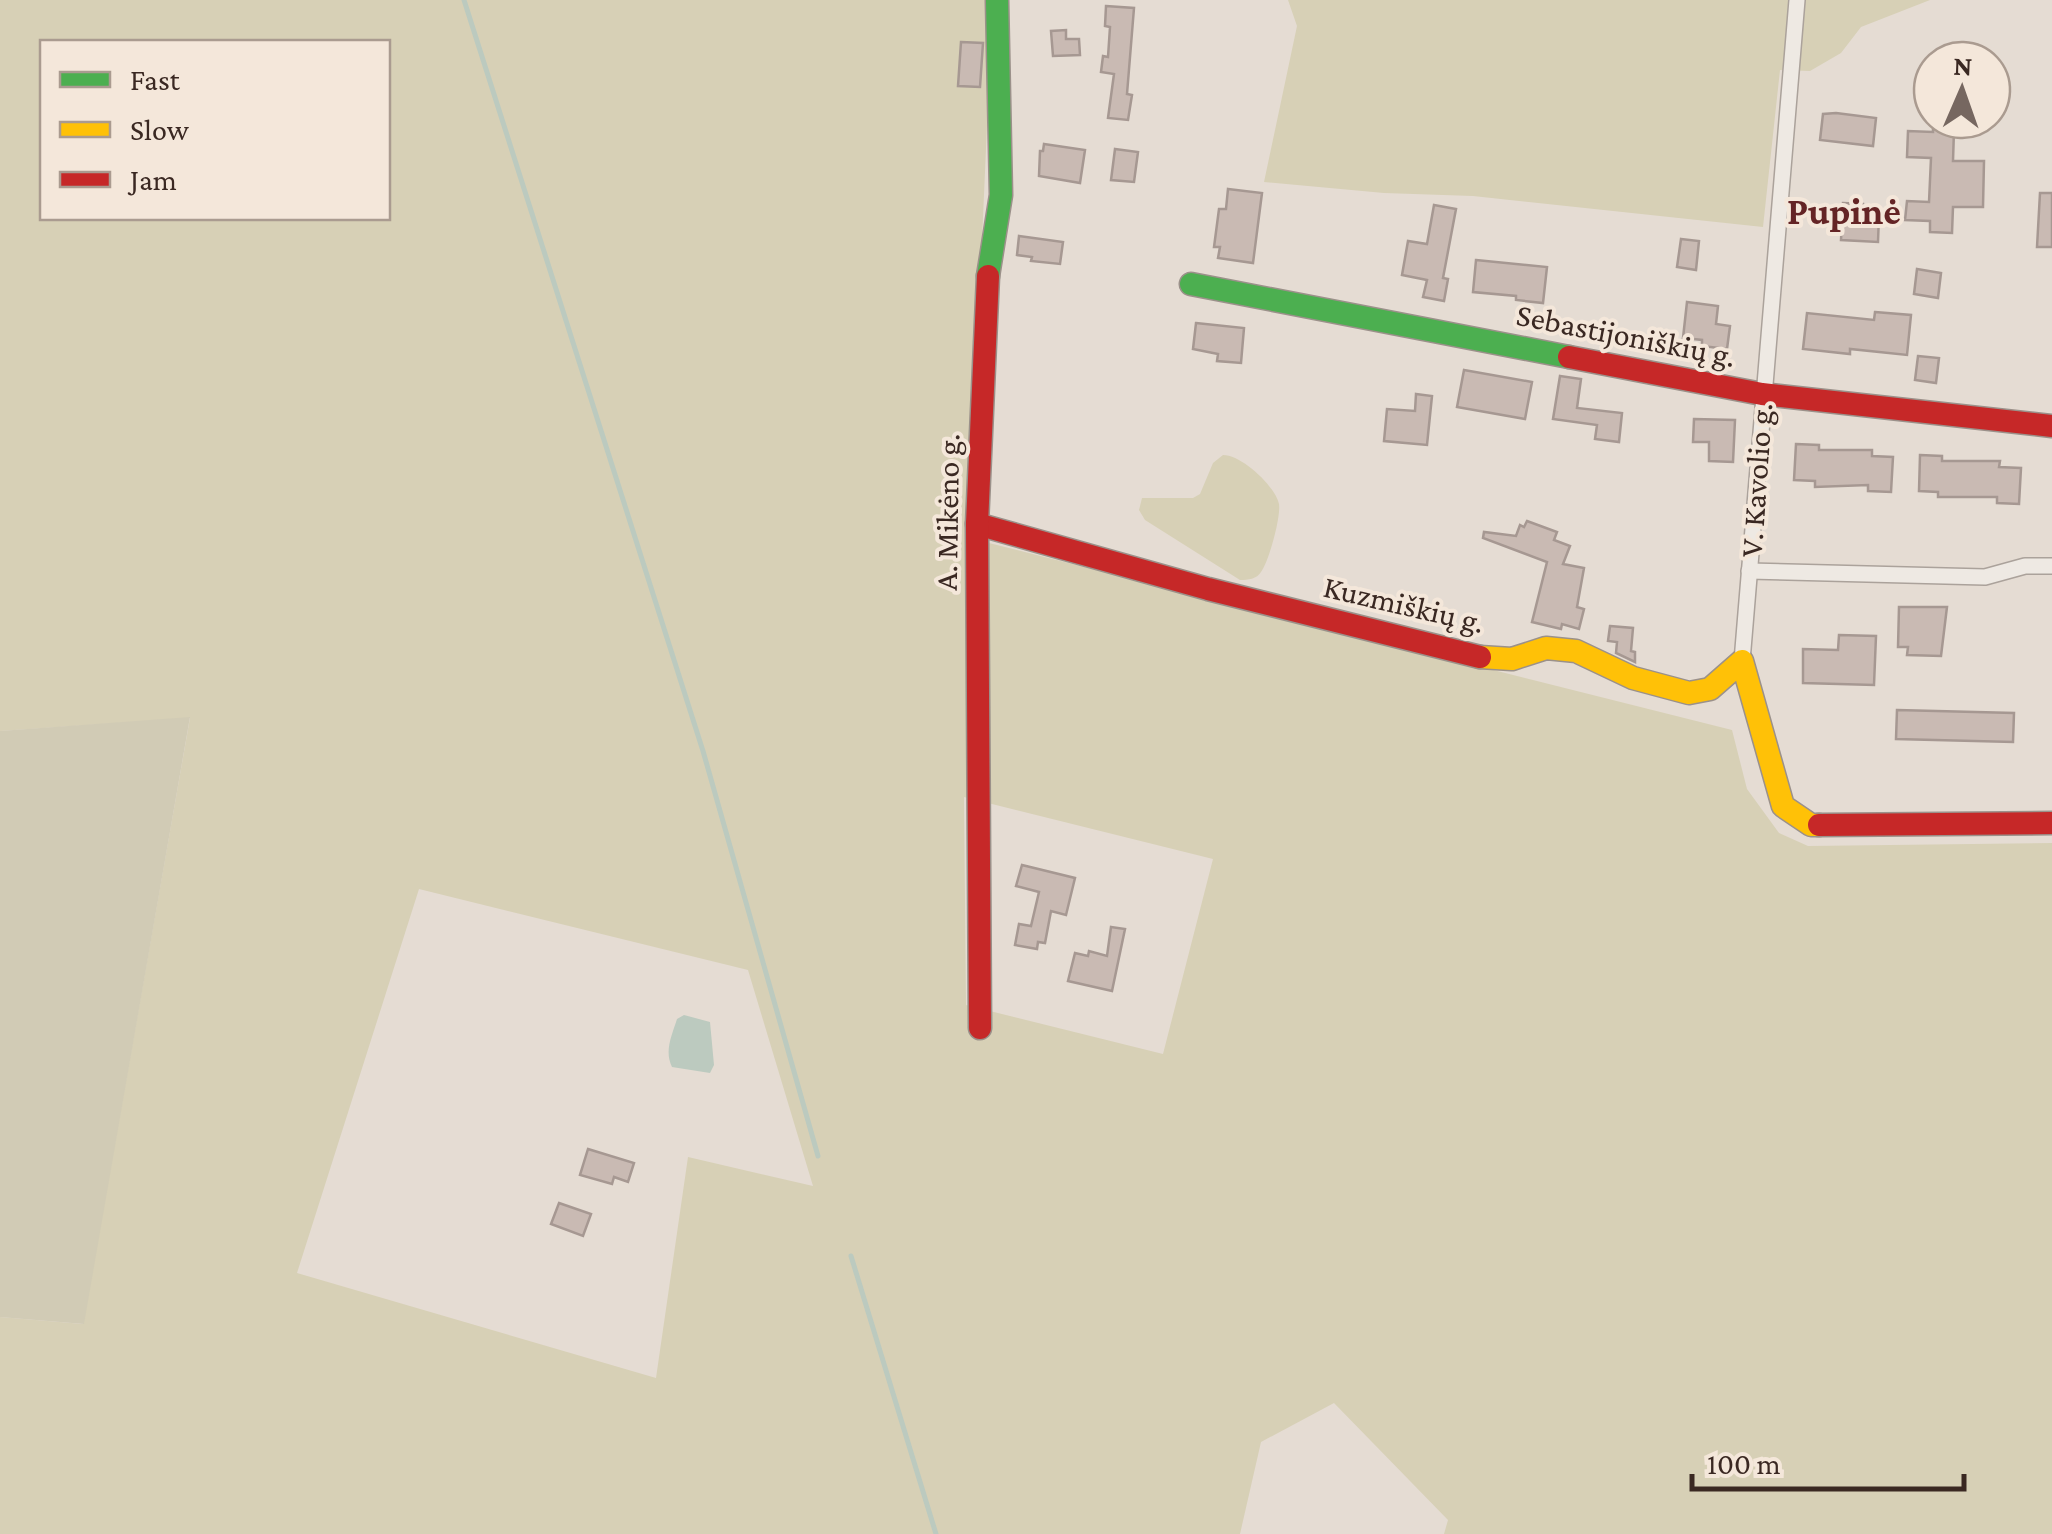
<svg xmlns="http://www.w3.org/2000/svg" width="2052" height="1534" font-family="'Crimson Pro',serif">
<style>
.green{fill:#d7d0b6;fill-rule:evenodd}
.cemetery{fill:#d1cbb5}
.water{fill:#bccabf}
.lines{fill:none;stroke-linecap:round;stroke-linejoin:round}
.stream{stroke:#bccabf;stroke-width:5}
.building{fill:#c9bab3;stroke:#a69892;stroke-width:2.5}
.street-casing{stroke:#aba29b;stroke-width:18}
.fast-casing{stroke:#9b918a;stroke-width:25}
.slow-casing{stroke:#9b918a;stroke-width:25}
.jam-casing{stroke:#9b918a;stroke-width:25}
.street{stroke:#eee9e3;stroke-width:15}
.fast{stroke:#4caf50;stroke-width:22}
.slow{stroke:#ffc107;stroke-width:22}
.jam{stroke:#c62828;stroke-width:22}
.labels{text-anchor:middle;stroke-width:8;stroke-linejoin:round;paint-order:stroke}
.street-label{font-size:32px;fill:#3a2822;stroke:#f4e7da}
.quarter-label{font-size:38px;font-weight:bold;fill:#642425;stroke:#f4e7da}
</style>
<rect width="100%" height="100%" fill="#e5dcd3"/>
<g class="green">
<path d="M0 0H988L989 80 969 538 1732 730 1747 789 1779 833 1808 846 2052 843V1534H1444L1448 1520 1334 1403 1261 1442 1240 1534H0V1317L83 1324 190 718 0 731ZM42 42H388V218H42ZM964 797 1213 859 1163 1054 966 1005ZM419 889 748 970 813 1186 688 1157 656 1378 297 1273Z"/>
<polygon points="1288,0 1930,0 1861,27 1841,53 1810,71 1780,70 1763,227 1473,196 1384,193 1264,182 1297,26"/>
<path d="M1223 455C1242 455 1275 486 1279 504 1281 517 1269 561 1261 572 1257 579 1248 580 1240 580L1145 520 1139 510 1142 498H1193L1200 494 1213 463Z"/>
</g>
<polygon class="cemetery" points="190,717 84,1324 0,1317 0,731"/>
<path class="water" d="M684 1015 710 1022 714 1065 710 1073 672 1067C664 1051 672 1035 677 1019Z"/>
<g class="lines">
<g class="stream">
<polyline points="464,0 703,751 818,1156"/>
<polyline points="851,1256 936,1534"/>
</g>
</g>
<g class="building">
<polygon points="1106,6 1134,8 1127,94 1132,95 1128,120 1108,118 1114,74 1101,72 1103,56 1108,57 1110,27 1105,26"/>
<polygon points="1066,30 1066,39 1079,39 1080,55 1053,56 1051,31"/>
<polygon points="961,42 983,43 980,87 958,86"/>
<polygon points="1836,113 1876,118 1873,146 1820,140 1823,114"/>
<polygon points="1933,129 1954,130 1953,161 1984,161 1983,207 1953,207 1952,233 1930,232 1930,221 1905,220 1907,201 1929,202 1931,158 1907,157 1908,131 1933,132"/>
<polygon points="1044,144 1085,150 1080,183 1039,176 1040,151 1043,151"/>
<polygon points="1115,149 1138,152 1134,182 1111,180"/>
<polygon points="1228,189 1262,193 1253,263 1218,258 1220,247 1214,247 1219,209 1226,209"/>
<polygon points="2040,193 2052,193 2052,247 2037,247"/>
<polygon points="1843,203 1863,204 1863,214 1879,215 1878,242 1841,240"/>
<polygon points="1434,205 1456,209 1443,278 1448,279 1444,301 1423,297 1427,280 1402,275 1408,241 1427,244"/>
<polygon points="1019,236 1063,242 1060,264 1031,261 1032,257 1017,255"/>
<polygon points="1681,239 1699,241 1696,270 1677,267"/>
<polygon points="1476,260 1547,267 1543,303 1516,300 1516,296 1473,292"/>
<polygon points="1917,269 1941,273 1938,298 1914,294"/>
<polygon points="1687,302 1718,306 1716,324 1730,326 1727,349 1702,346 1702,340 1683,338"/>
<polygon points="1875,312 1911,315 1907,355 1850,349 1850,354 1803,349 1807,313 1874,320"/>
<polygon points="1196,323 1244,328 1241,363 1217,361 1218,354 1193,349"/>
<polygon points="1918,356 1939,358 1936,383 1915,380"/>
<polygon points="1464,370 1532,382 1525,419 1457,407"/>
<polygon points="1560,376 1581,379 1577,408 1622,413 1619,442 1595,439 1597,425 1553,419"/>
<polygon points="1416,394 1432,396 1427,445 1384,441 1387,409 1415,411"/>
<polygon points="1694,419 1735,420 1733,462 1709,461 1709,442 1693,442"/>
<polygon points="1796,444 1819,445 1819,450 1872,450 1872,456 1893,457 1891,492 1868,491 1868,485 1815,487 1815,481 1794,480"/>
<polygon points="1920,455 1942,456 1942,461 2000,461 1999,467 2021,468 2019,504 1997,503 1997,497 1938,497 1938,492 1919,491"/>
<polygon points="1527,521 1557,532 1554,540 1570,546 1563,564 1584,568 1577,607 1584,609 1579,629 1562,624 1561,629 1532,622 1547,562 1483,538 1484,532 1516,536 1520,525 1524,527"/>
<polygon points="1899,607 1947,607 1941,656 1907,655 1908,647 1898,647"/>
<polygon points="1610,626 1633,628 1631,651 1635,652 1635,662 1616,653 1617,642 1608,641"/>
<polygon points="1839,635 1876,636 1874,685 1803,683 1803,649 1838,650"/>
<polygon points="1897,710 2014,713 2013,742 1896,739"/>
<polygon points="1022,865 1075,878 1066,915 1051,911 1045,943 1038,942 1037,949 1015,945 1019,924 1031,926 1039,892 1016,886"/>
<polygon points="1111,927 1125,929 1112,991 1068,981 1075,953 1088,956 1089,951 1107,956"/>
<polygon points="588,1149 634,1163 628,1182 614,1177 612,1184 580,1175"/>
<polygon points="559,1203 591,1214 583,1236 551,1224"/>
</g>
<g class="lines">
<defs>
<g id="street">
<polyline points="1749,571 1985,577 2025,566 2052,566"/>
<polyline points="1742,661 1797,0"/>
</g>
<g id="fast">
<polyline points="988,276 1001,195 997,0"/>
<polyline points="1191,284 1569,357"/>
</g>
<polyline id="slow" points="1480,657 1512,659 1546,648 1576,651 1633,678 1689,693 1710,689 1742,661 1783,806 1811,825 1819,825"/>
<g id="jam">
<polyline points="1569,357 1762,394 2052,426"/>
<polyline points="977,524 1208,589 1480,657"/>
<polyline points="1819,825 2052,823"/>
<polyline points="980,1028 977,524 988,276"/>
</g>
</defs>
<use href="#street" class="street-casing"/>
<use href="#fast" class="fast-casing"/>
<use href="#slow" class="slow-casing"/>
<use href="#jam" class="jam-casing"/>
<use href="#street" class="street"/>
<use href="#fast" class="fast"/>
<use href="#slow" class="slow"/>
<use href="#jam" class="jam"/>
</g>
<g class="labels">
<g class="street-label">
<text transform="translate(1626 335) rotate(11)" y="11">Sebastijoniškių g.</text>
<text transform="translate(1756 480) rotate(-86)" y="11">V. Kavolio g.</text>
<text transform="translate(947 512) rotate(-89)" y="11">A. Mikėno g.</text>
<text transform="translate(1404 604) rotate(13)" y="11">Kuzmiškių g.</text>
</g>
<g class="quarter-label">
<text x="1844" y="224">Pupinė</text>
</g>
</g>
<rect x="40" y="40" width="350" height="180" fill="#f4e7da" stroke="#aa9b90" stroke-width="2.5"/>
<rect x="60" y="72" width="50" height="15" fill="#4caf50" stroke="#aa9b90" stroke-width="2.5"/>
<text x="130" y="90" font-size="30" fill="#3a2822">Fast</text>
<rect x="60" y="122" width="50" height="15" fill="#ffc107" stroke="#aa9b90" stroke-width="2.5"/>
<text x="130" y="140" font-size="30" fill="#3a2822">Slow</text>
<rect x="60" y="172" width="50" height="15" fill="#c62828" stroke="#aa9b90" stroke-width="2.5"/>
<text x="130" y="190" font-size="30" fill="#3a2822">Jam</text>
<g transform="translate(1962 90) rotate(2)"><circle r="48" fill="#f4e7da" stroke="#aa9b90" stroke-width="2.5"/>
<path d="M0-8L18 38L0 25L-18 38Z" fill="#766760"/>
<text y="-15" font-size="28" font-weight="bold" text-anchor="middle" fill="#3a2822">N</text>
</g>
<path d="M1692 1474v15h272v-15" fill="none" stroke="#3a2822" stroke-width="5"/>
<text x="1707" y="1474" font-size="30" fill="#3a2822" stroke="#f4e7da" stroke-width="8" paint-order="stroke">100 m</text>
</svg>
